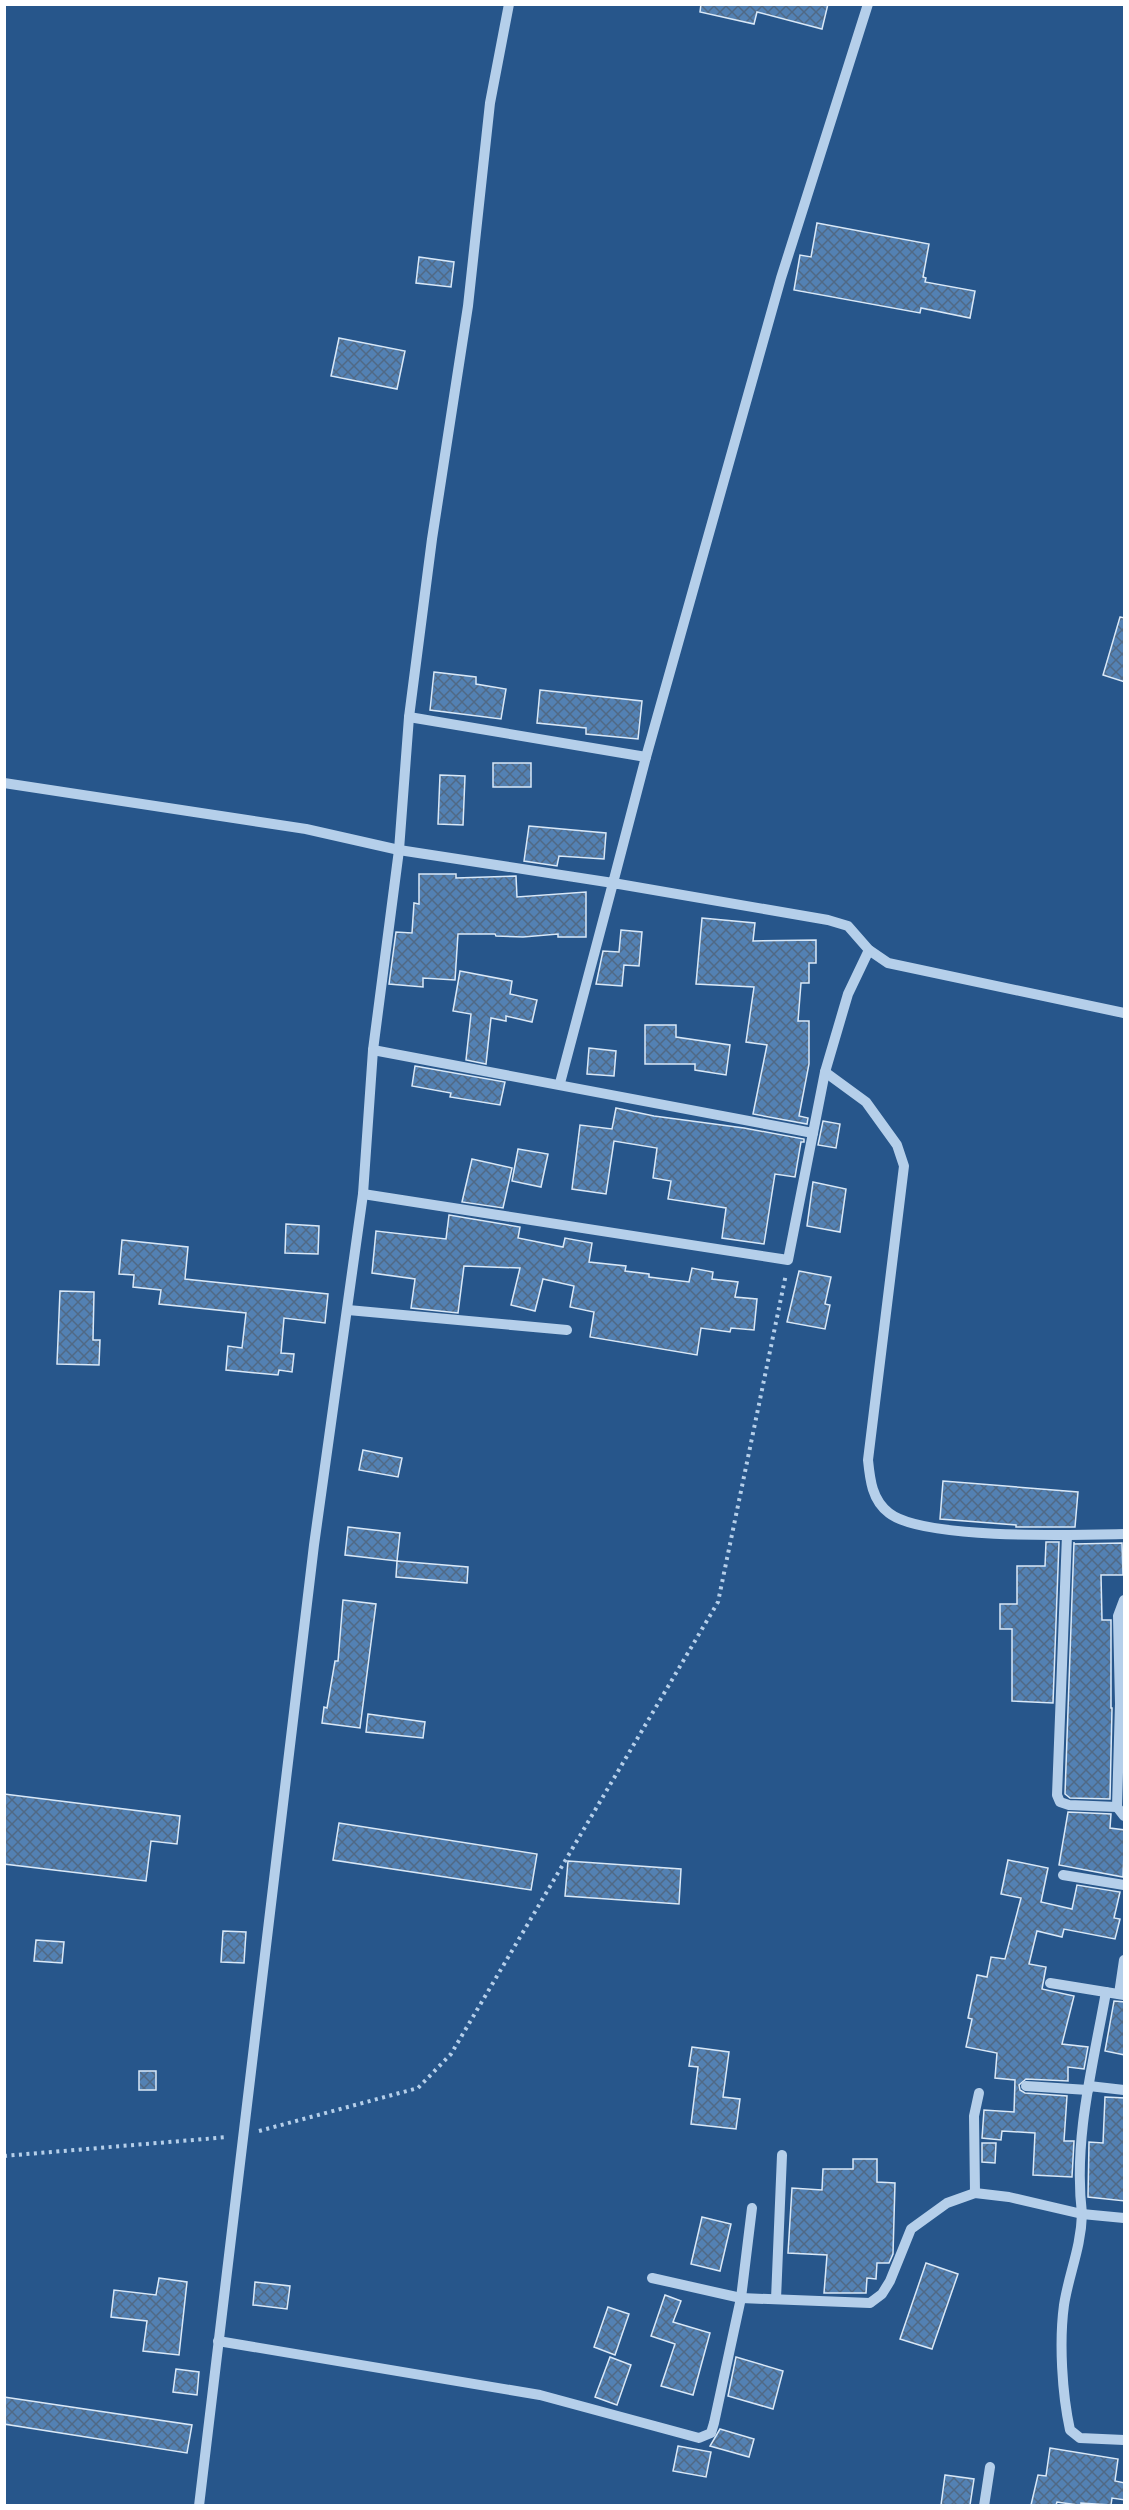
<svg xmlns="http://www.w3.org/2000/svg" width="1129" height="2510" font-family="Raleway,sans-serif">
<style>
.building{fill:url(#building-cross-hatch);stroke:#d9e8f7;stroke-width:1.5}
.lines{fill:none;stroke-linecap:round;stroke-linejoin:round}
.path{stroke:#b5cfea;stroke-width:4;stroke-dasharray:3 4.5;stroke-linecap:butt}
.minor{stroke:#b5cfea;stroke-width:10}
</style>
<defs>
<pattern id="building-cross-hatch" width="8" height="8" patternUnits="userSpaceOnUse" patternTransform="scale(1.5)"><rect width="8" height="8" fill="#5381b3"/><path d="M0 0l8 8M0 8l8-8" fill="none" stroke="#506985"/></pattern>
</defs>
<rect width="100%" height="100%" fill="#27568b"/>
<g class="building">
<polygon points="701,4 828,4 822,29 757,12 754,24 700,12"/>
<polygon points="817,223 929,244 923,277 926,278 925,282 975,291 970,318 921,308 920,313 794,290 800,255 811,257"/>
<polygon points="419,257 454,262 451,287 416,283"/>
<polygon points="339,338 405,351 397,389 331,376"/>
<polygon points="1120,617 1125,618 1125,682 1103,675"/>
<polygon points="434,672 476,677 476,684 506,689 501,719 430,710"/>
<polygon points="540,690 642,701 638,739 586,734 586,728 537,723"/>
<rect x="493" y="763" width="38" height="24"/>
<polygon points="440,775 465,776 463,825 438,824"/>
<polygon points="529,826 606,833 604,859 559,856 557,866 524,861"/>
<polygon points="419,874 456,874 456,878 516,876 517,897 586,892 586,937 558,937 558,934 523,937 496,936 495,934 458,934 455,980 423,978 423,987 389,984 396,932 412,933 414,903 419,904"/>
<polygon points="702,918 755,923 753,941 816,940 816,963 809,963 809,983 801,983 798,1021 809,1021 809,1064 799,1116 808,1118 807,1124 753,1114 767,1045 746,1042 754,987 696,984"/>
<polygon points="621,930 642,932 639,966 624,965 622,986 596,984 603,951 619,952"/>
<polygon points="460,971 512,981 510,994 537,1000 532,1022 506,1016 506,1021 491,1018 486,1064 466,1060 471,1014 453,1011"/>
<polygon points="645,1025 676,1025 676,1037 730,1045 726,1075 695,1070 695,1064 645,1064"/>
<polygon points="589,1048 616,1051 614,1076 587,1074"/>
<polygon points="415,1066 505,1082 500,1105 450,1097 451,1093 412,1086"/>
<polygon points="616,1108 654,1116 744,1128 804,1139 804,1142 801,1142 795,1177 775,1174 764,1244 722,1238 726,1208 668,1199 671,1181 653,1178 657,1148 614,1141 606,1194 572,1189 580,1125 612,1129"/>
<polygon points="823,1121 840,1124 836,1148 818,1145"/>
<polygon points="518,1149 548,1154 541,1187 512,1181"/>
<polygon points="472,1159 512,1168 503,1208 462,1202"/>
<polygon points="813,1182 846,1189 840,1232 807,1226"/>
<polygon points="449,1215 520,1227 518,1238 563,1247 565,1238 592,1243 589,1262 626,1266 625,1271 649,1274 649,1277 689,1282 692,1268 713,1272 712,1279 738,1282 735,1297 757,1299 754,1330 731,1328 730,1332 701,1328 697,1355 590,1337 594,1312 570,1307 574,1286 543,1279 535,1311 511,1305 520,1268 464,1266 458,1313 411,1308 415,1279 372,1273 376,1231 446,1239"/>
<polygon points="286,1224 319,1226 318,1254 285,1253"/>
<polygon points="122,1240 188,1247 185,1279 328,1294 325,1323 284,1318 281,1353 294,1354 292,1372 279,1370 278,1375 226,1370 228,1346 242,1348 246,1313 159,1304 161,1290 133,1287 134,1275 119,1274"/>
<polygon points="799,1271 831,1277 825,1304 830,1305 825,1329 787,1322"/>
<polygon points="60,1291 94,1292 93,1340 100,1340 99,1365 57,1364"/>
<polygon points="363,1450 402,1458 398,1477 359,1470"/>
<polygon points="943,1481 1078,1492 1075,1527 1016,1527 1016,1525 940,1519"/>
<polygon points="348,1527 400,1533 397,1561 345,1555"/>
<polygon points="1046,1542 1059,1542 1053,1703 1012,1701 1012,1629 1000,1629 1000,1604 1017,1604 1017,1566 1045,1566"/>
<polygon points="1074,1542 1074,1544 1122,1543 1123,1575 1101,1575 1102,1620 1111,1620 1111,1708 1112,1708 1110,1799 1070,1798 1065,1794"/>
<polygon points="397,1561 468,1567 467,1583 396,1577"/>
<polygon points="343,1600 376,1604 360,1728 322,1723 324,1707 327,1708 335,1661 338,1661"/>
<polygon points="368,1714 425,1722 423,1738 366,1732"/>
<polygon points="4,1794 180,1816 177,1844 151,1841 146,1881 4,1864"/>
<polygon points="1068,1812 1111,1814 1110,1828 1125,1830 1123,1877 1059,1865"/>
<polygon points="339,1823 537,1854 531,1890 333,1860"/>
<polygon points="1008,1860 1048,1868 1041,1902 1072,1909 1077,1885 1120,1892 1114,1918 1120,1919 1115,1939 1064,1929 1062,1937 1037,1931 1029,1964 1046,1967 1042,1989 1074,1996 1062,2044 1088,2047 1084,2069 1068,2067 1068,2081 1026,2079 1019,2085 1020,2090 1025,2093 1067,2096 1064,2141 1074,2141 1072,2177 1033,2175 1035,2133 1002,2131 1001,2140 982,2138 984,2110 1014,2112 1015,2080 995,2078 997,2053 966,2047 972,2019 968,2018 977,1975 987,1977 991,1957 1005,1959 1021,1898 1001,1894"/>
<polygon points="568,1861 681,1869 679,1904 565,1896"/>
<polygon points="223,1931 246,1932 244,1963 221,1962"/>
<polygon points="36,1940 64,1942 62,1963 34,1961"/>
<polygon points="1114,2001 1125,2002 1125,2055 1105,2051"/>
<polygon points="692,2047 729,2052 723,2097 740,2099 736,2129 691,2124 698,2067 689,2066"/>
<rect x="139" y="2071" width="17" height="19"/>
<polygon points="1105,2097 1125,2098 1125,2201 1088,2197 1089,2142 1103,2143"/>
<polygon points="982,2143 996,2143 995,2163 982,2162"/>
<polygon points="853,2159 877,2159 877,2182 895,2183 893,2254 889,2263 877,2263 876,2279 867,2278 866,2293 824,2293 827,2255 788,2253 792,2188 822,2190 823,2169 853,2169"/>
<polygon points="702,2217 731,2224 720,2271 691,2264"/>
<polygon points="926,2263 958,2274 932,2349 900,2339"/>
<polygon points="159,2278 187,2282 179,2355 143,2351 147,2321 111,2317 114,2290 156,2295"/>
<polygon points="255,2282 290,2286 287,2309 253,2305"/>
<polygon points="665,2295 681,2301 673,2322 710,2333 693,2395 661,2386 675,2344 651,2336"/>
<polygon points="608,2307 629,2314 615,2355 594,2347"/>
<polygon points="610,2357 631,2365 617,2405 595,2397"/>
<polygon points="736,2357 783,2371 773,2409 728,2396"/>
<polygon points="176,2369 199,2372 197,2395 173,2392"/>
<polygon points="4,2397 192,2425 187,2453 4,2424"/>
<polygon points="720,2429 754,2439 749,2457 710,2446"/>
<polygon points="678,2446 711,2452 706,2477 673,2471"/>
<polygon points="1050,2448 1118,2459 1115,2481 1125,2483 1125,2500 1112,2498 1111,2505 1081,2503 1081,2505 1078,2505 1057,2502 1056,2505 1031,2505 1038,2475 1046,2476"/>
<polygon points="945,2475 974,2479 970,2505 941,2505"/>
</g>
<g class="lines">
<g class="path">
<polyline points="259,2131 418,2088 451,2054 718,1602 786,1274"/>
<polyline points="4,2156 228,2137"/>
</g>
<g class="minor">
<polyline points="409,717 646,757"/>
<polyline points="4,783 306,829 399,850 613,883 646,757 781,278 868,4"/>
<polyline points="373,1050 813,1133"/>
<path d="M825 1072 866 1102 897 1145 904 1166 868 1460C870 1480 872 1500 889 1513 923 1540 1077 1535 1124 1534"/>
<polyline points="560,1083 613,883 828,920 848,926 869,950 888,963 1124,1013"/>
<polyline points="363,1194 788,1260 825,1072 848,994 869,950"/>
<polyline points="348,1310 567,1330"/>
<polyline points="1067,1535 1057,1795 1060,1802 1069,1805 1117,1807"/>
<polyline points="1124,1600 1118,1616 1120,1704 1117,1807 1124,1816"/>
<polyline points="1063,1875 1124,1885"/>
<polyline points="1050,1983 1124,1995"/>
<polyline points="1119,1994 1124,1960"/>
<polyline points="1026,2086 1088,2090"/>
<polyline points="1089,2086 1124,2090"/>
<polyline points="975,2193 974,2116 979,2093"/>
<path d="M1124 2218 1082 2214C1081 2248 1069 2273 1064 2305 1059 2342 1062 2393 1070 2430L1080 2438 1124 2440"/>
<path d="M652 2278 741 2298 870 2303 882 2294 890 2281 911 2229 947 2203 975 2193 1009 2197 1082 2214C1073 2140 1093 2065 1106 1992"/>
<polyline points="776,2299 782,2155"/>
<polyline points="218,2341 540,2395 699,2438 711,2433 714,2423 741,2298 752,2208"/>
<polyline points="199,2506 314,1545 363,1194 373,1050 399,850 409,717 432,539 468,306 490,103 509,4"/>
<polyline points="984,2506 990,2467"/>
</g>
</g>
<rect width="1129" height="2510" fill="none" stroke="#ffffff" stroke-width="12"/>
</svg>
